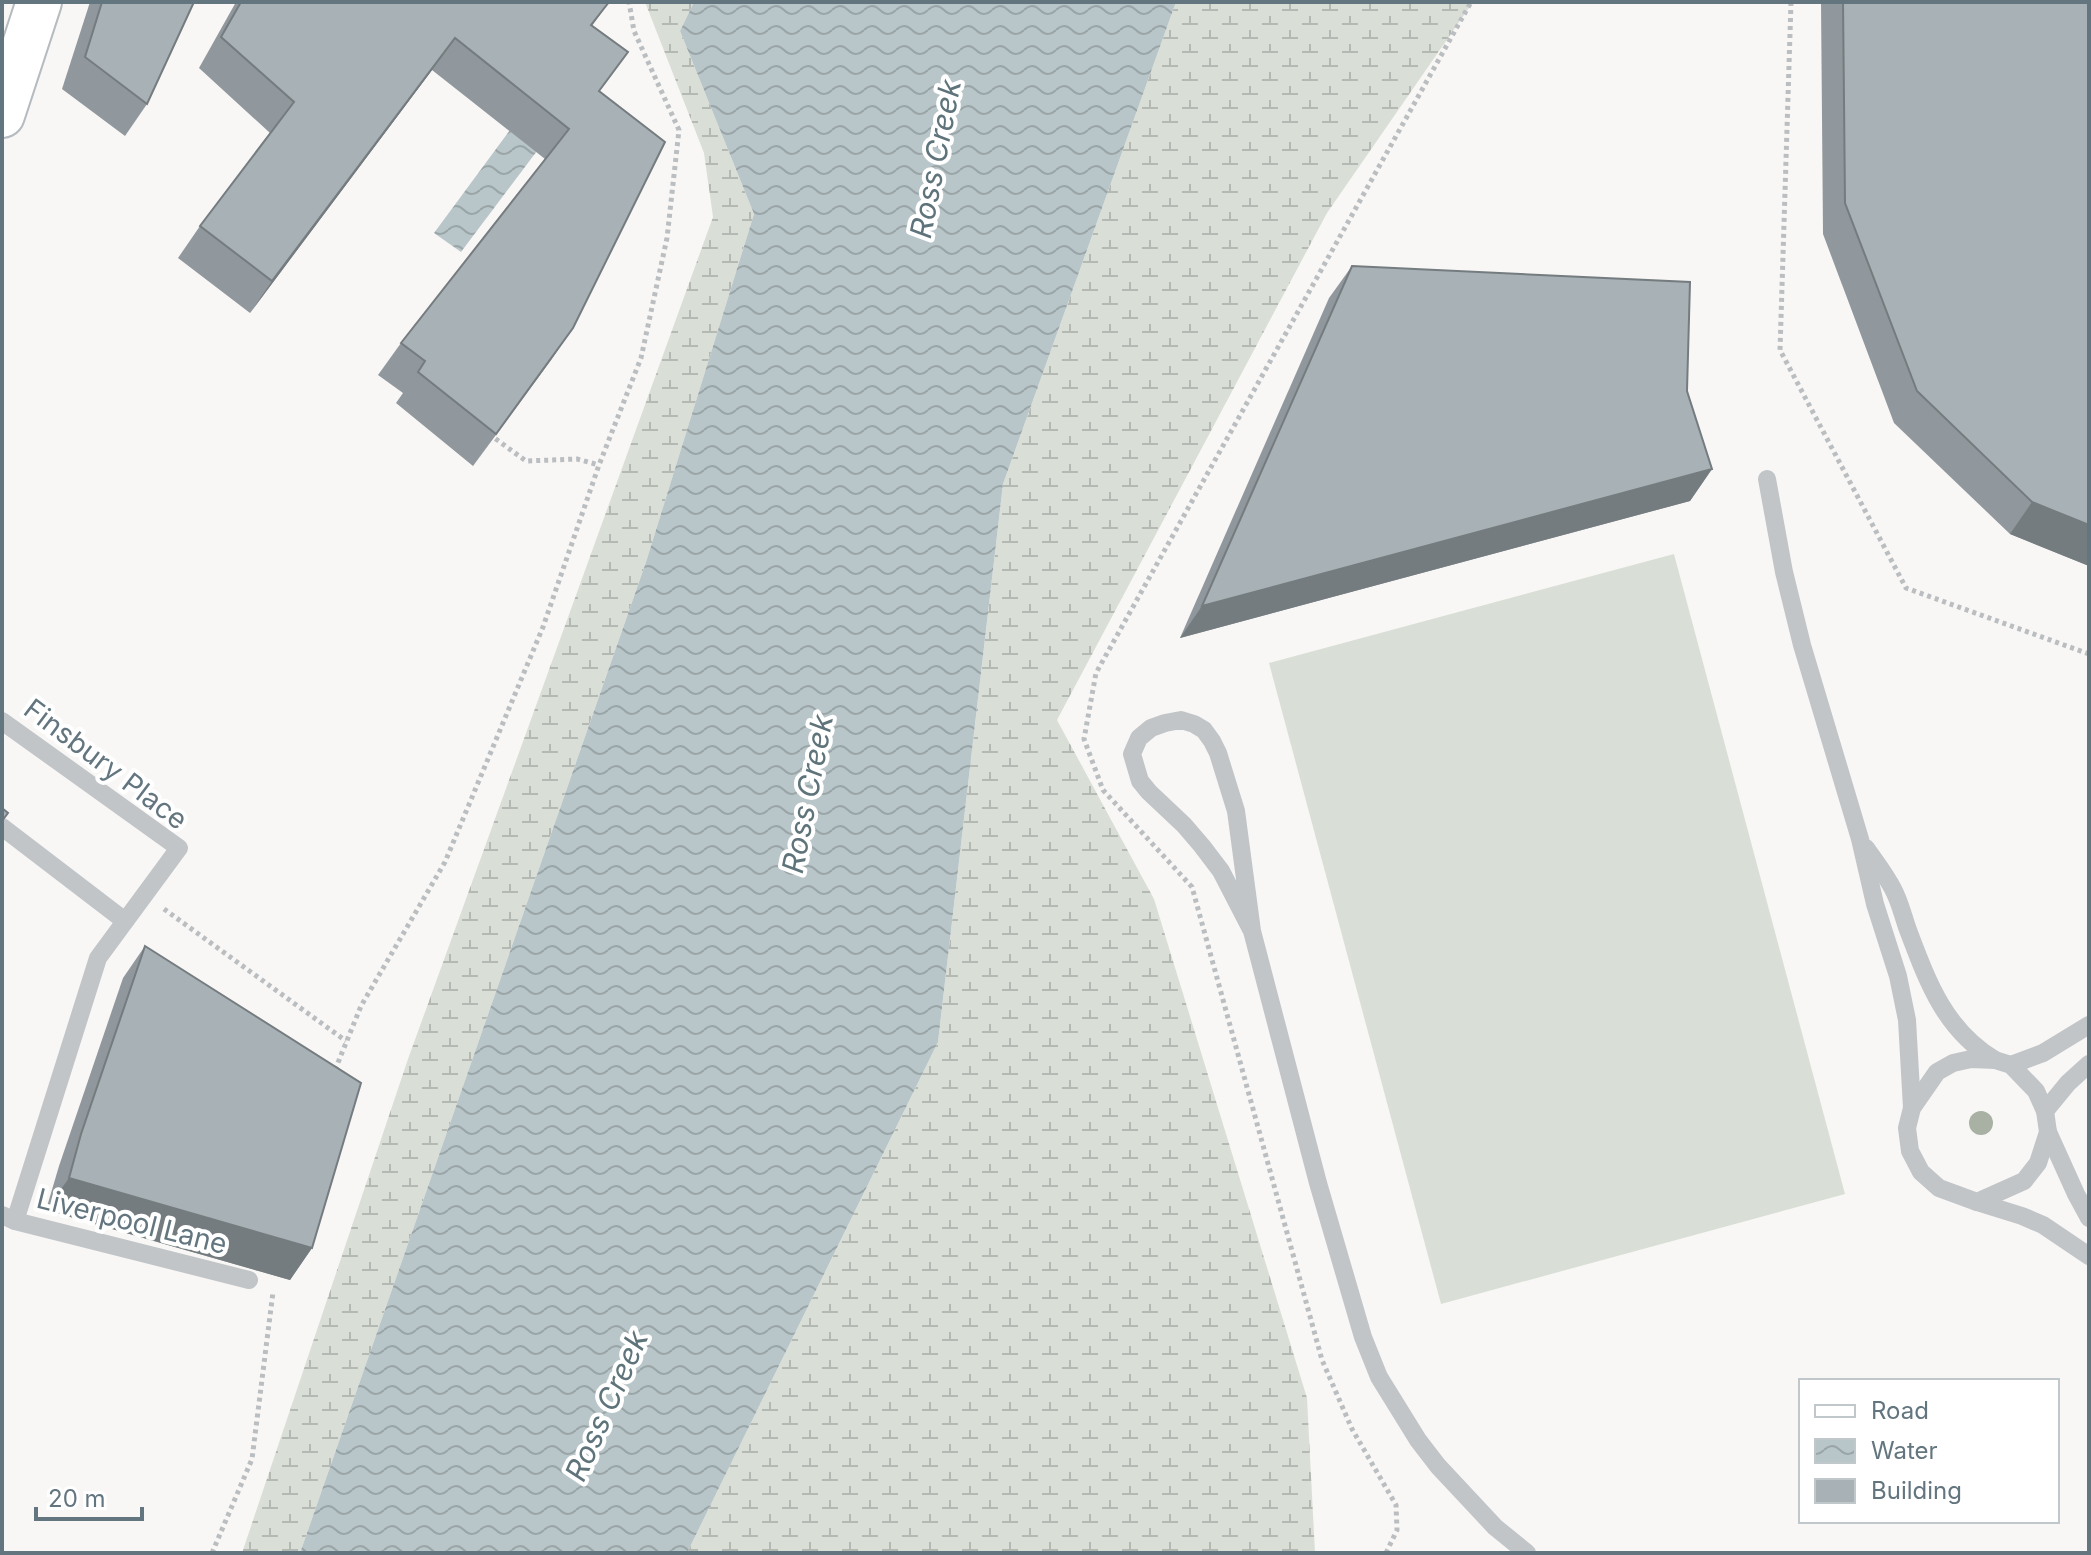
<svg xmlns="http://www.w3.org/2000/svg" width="2091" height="1555" font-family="Inter,sans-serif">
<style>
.grass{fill:#d9dfd6}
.wetland{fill:url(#wetland-marsh)}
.water{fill:url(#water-waves)}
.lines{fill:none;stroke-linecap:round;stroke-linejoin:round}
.secondary-casing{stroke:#b5bbbf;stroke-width:48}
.path{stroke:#bbbec0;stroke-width:5;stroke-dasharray:4 4;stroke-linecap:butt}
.service{stroke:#c1c5c8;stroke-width:18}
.secondary{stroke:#fff;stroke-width:44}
.tree{fill:#a8b1a4}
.wall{fill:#90989d}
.shaded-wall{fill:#757c7f}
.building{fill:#a7b1b6;stroke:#757c7f;stroke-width:2}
.labels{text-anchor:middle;stroke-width:8;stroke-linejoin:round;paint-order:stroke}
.street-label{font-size:28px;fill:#63757f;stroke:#fff}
.water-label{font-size:30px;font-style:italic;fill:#5e747a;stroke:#fff}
</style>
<defs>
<pattern id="wetland-marsh" width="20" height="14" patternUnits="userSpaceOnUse" patternTransform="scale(2)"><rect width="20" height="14" fill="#d9dfd6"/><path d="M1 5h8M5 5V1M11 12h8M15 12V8" fill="none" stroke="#b4b9b3"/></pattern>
<pattern id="water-waves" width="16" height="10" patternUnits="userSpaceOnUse" patternTransform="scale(2)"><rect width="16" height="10" fill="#b9c6c9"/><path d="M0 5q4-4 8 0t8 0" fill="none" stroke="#9aa5a8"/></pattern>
</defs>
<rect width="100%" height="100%" fill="#f8f7f5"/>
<polygon class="grass" points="1674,554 1845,1194 1441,1304 1269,663"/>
<g class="wetland">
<polygon points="645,2 694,2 680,31 754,214 646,562 300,1553 242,1553 408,1059 713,217 704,153"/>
<polygon points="1176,2 1473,2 1327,213 1057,720 1154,899 1307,1398 1315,1553 687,1553 938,1042 1003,484"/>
</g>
<g class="water">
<polygon points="694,2 1176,2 1003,484 938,1042 687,1553 300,1553 646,562 754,214 680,31"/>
<polygon points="516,122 543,143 461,252 434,233"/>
</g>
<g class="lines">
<defs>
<polyline id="secondary" points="2,115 39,2"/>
</defs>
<use href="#secondary" class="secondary-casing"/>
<g class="path">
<polyline points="1791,2 1780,350 1906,588 2089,654"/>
<polyline points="489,434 526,461 577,459 599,465"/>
<polyline points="164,909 346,1041"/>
<polyline points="335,1070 361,1006 445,862 543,627 599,465 641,358 667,238 679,130 634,31 629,2"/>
<polyline points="212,1553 252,1459 273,1292"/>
<polyline points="1386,1553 1397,1530 1396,1505 1352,1429 1322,1360 1192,887 1103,790 1084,739 1096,673 1471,2"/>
</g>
<g class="service">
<polyline points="1767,479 1784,572 1802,645 1860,839 1875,904 1898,976 1907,1020 1912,1108"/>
<polyline points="2,721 179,848 98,958 15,1221"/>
<polyline points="2,827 125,921"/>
<path d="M1866 848C1875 861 1886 875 1893 889 1900 902 1903 916 1908 930 1928 983 1945 1030 1995 1060"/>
<polyline points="1252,931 1221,871 1202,846 1184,825 1149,792 1140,781 1132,754 1139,738 1151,728 1165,723 1181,720 1194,724 1204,730 1212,741 1218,753 1236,811 1252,931 1318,1183 1363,1337 1379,1377 1418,1440 1438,1466 1495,1527 1527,1553"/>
<polygon points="1971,1059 1995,1060 2011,1065 2036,1091 2045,1111 2048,1132 2038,1163 2024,1181 1977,1202 1939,1188 1921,1172 1910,1151 1907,1128 1912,1108 1937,1072 1953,1063"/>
<polyline points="2011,1065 2043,1053 2089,1025"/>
<polyline points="2045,1111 2068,1083 2089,1064"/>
<polyline points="2048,1132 2076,1194 2089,1218"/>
<polyline points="1977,1202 2022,1216 2043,1225 2089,1256"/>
<polyline points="2,1215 15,1221 249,1280"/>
</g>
<use href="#secondary" class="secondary"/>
</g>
<circle class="tree" cx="1981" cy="1123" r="12"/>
<g class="wall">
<polygon points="90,2 194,2 147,104 125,136 62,89"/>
<polygon points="236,2 609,2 592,26 600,92 573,328 473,466 396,403 403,393 378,375 401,343 545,159 432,70 250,313 178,258 200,226 270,133 199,68"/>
<polygon points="1821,2 2089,2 2089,566 2010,534 1894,423 1823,234"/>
<polygon points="1352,266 1687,391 1712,469 1690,501 1180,638 1329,298"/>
<polygon points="145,946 312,1248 290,1280 46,1210 59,1166 123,978"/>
</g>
<g class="shaded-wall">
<polygon points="455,38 432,70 250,313 272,281"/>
<polygon points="573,328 551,360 473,466 496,434"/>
<polygon points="1712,469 1690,501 1180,638 1202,606"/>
<polygon points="2032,502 2089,525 2089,566 2010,534"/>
<polygon points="69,1178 312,1248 290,1280 46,1210"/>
</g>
<g class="building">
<polygon points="102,2 194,2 147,104 85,57"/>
<polygon points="241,2 609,2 591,25 628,52 599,91 665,142 573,328 496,434 418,372 425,361 401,343 569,129 455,38 272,281 200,226 294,102 221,37"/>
<polygon points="1843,2 2089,2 2089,525 2032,502 1917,391 1845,203"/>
<polygon points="1352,266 1690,282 1687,391 1712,469 1202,606"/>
<polygon points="2,808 8,813 2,821"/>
<polygon points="145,946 361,1083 312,1248 69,1178 81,1134"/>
</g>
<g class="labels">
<g class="street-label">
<text transform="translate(106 764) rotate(37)" y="10">Finsbury Place</text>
<text transform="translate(132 1221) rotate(14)" y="10">Liverpool Lane</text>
</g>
<g class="water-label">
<text transform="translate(936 159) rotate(-79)" y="10">Ross Creek</text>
<text transform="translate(808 794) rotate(-79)" y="10">Ross Creek</text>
<text transform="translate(607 1406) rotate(-66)" y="10">Ross Creek</text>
</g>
</g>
<rect width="2091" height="1555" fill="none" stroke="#63757f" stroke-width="8"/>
<rect x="1799" y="1379" width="260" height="144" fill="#ffffff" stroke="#c1c8cc" stroke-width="2"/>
<rect x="1815" y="1405" width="40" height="12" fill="#ffffff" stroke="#c1c8cc" stroke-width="2"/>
<text x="1871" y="1419" font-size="24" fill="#63757f">Road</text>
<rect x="1815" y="1439" width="40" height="24" fill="url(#water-waves)" stroke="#c1c8cc" stroke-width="2"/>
<text x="1871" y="1459" font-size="24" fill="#63757f">Water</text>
<rect x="1815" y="1479" width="40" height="24" fill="#a7b1b6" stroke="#c1c8cc" stroke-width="2"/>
<text x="1871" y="1499" font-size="24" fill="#63757f">Building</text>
<path d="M36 1507v12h106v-12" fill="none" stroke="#63757f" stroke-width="4"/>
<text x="48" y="1507" font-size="24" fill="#63757f" stroke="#ffffff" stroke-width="6" paint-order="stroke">20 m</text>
</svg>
